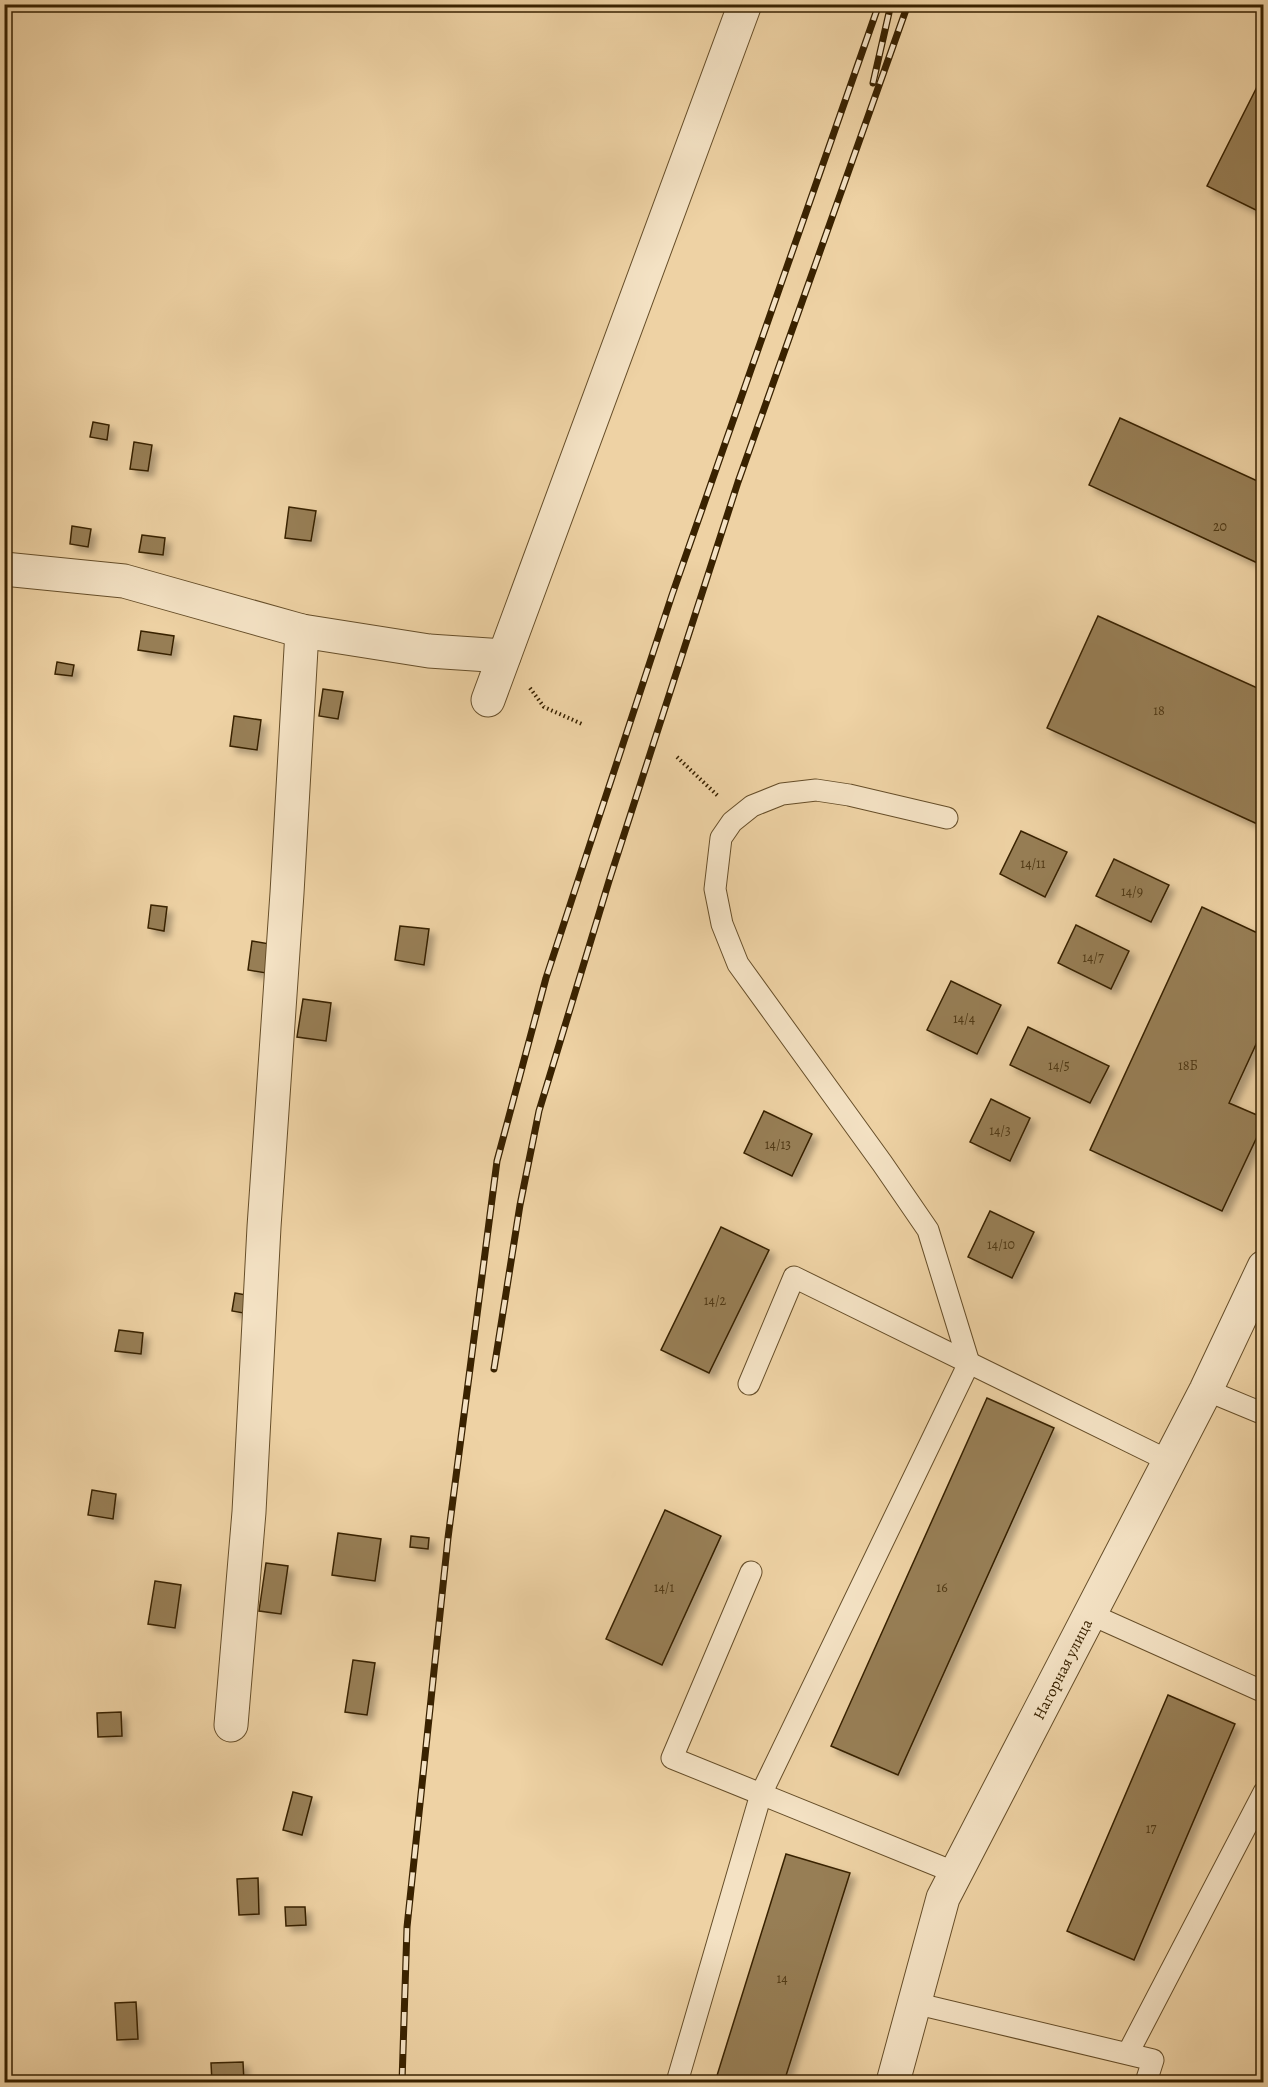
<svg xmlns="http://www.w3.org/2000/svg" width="1268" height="2087" font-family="Alegreya,serif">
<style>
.building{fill:#977e55;stroke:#392200;stroke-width:1.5;filter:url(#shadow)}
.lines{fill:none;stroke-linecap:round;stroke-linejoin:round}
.service-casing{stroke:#664e29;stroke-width:23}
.minor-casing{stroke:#664e29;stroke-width:35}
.path{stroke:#392200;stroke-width:4;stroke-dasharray:1.5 3;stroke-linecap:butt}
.service{stroke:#f4e2c4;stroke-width:21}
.minor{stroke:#f4e2c4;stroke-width:33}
.rail-casing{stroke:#392200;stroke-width:7}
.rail{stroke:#f4e2c4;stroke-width:4.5;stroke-dasharray:14;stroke-linecap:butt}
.labels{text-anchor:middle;stroke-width:5;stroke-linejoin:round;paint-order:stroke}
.number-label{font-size:14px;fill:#503915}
.street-label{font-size:16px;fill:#392200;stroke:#f4e2c4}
</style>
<defs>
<filter id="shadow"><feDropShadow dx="5.5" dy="5.5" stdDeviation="3" flood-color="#0004"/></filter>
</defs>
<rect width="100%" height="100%" fill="#eed2a4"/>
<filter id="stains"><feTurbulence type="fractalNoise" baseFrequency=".00333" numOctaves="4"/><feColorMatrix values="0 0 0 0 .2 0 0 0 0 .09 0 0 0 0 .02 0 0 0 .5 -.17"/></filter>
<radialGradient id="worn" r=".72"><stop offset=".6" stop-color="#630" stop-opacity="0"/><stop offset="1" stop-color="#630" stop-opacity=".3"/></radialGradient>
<g class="building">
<polygon points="1264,73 1264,214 1207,186"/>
<polygon points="1120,418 1264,484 1264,566 1089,485"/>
<polygon points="93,422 109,425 107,440 90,437"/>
<polygon points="134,442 152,445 148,471 130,469"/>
<polygon points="289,507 316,511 311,541 285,538"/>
<polygon points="72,526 91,529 88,547 70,544"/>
<polygon points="142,535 165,538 163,555 139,552"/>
<polygon points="1098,616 1264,691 1264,827 1047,728"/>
<polygon points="141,631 174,636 171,655 138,650"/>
<polygon points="57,662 74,665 72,676 55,674"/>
<polygon points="323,689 343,692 338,719 319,716"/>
<polygon points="234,716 261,720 257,750 230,746"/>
<polygon points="1021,831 1067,852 1045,897 1000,874"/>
<polygon points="1114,859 1169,885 1151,922 1096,896"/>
<polygon points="151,905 167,907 164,931 148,928"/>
<polygon points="1202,907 1264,936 1264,1027 1229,1103 1264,1118 1264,1122 1222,1211 1090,1150"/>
<polygon points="1076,925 1129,951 1111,989 1058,963"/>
<polygon points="400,926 429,929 424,965 395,960"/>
<polygon points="252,941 270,944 266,973 248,970"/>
<polygon points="951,981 1001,1005 977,1054 927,1030"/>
<polygon points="303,999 331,1003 326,1041 297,1037"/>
<polygon points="1028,1027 1109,1066 1090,1103 1010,1065"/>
<polygon points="991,1099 1030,1118 1010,1161 970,1142"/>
<polygon points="764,1111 812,1134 792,1176 744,1153"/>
<polygon points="990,1211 1034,1232 1012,1278 968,1257"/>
<polygon points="721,1227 769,1250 709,1373 661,1350"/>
<polygon points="235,1293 252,1296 249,1314 232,1311"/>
<polygon points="119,1330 143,1333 141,1354 115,1351"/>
<polygon points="987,1398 1054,1428 898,1775 831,1746"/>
<polygon points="92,1490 116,1494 113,1519 88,1515"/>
<polygon points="665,1510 721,1536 662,1665 606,1639"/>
<polygon points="338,1533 381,1539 375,1581 332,1575"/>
<polygon points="411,1536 429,1538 428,1549 410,1547"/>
<polygon points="266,1563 288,1566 281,1614 259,1611"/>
<polygon points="155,1581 181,1585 175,1628 148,1624"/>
<polygon points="353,1660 375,1663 367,1715 345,1712"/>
<polygon points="1168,1695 1235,1724 1134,1960 1067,1931"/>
<polygon points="121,1712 122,1736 98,1737 97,1713"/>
<polygon points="293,1792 312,1797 302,1835 283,1830"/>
<polygon points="786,1854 850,1873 784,2082 715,2082"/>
<polygon points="258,1878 259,1914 239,1915 237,1879"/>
<polygon points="285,1907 305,1907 306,1925 286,1926"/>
<polygon points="136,2002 138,2039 117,2040 115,2003"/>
<polygon points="243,2062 244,2082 212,2082 211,2063"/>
</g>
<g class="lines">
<defs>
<g id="service">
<polyline points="749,1384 794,1277 1169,1461"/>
<polyline points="1206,1390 1264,1414"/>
<polyline points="751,1572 672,1758 956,1873"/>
<polyline points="1090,1614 1264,1692"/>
<polyline points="914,2003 1153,2060 1146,2082"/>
<polyline points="1128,2053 1264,1792"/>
<polyline points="677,2082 761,1794 969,1363 928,1230 882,1163 738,964 722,924 715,889 721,838 732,822 752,806 782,794 816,790 849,795 947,818"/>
</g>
<g id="minor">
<polyline points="4,569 124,581 302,631 429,651 504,656"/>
<polyline points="488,700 745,4"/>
<polyline points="231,1725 249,1512 264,1227 287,893 302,631"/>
<polyline points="893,2082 943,1898 1206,1390 1264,1267"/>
</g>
</defs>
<use href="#service" class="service-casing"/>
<use href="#minor" class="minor-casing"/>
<g class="path">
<polyline points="530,688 544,707 582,724"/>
<polyline points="677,757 718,796"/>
</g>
<use href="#service" class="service"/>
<use href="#minor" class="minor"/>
<defs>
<g id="rail">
<polyline points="873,83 891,4"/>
<polyline points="494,1369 520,1205 539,1111 609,881 738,482 908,4"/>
<polyline points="402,2082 407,1927 448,1538 497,1161 546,978 672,595 879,4"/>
</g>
</defs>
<use href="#rail" class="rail-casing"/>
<use href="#rail" class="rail"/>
</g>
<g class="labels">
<g class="number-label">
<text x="1220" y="531">20</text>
<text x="1159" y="715">18</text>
<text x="1033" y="868">14/11</text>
<text x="1132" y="896">14/9</text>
<text x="1093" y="962">14/7</text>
<text x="964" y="1023">14/4</text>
<text x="1059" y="1070">14/5</text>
<text x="1188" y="1070">18Б</text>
<text x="1000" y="1135">14/3</text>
<text x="778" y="1149">14/13</text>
<text x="1001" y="1249">14/10</text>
<text x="715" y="1305">14/2</text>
<text x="664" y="1592">14/1</text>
<text x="942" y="1592">16</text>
<text x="1151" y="1833">17</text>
<text x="782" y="1983">14</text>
</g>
<g class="street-label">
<text transform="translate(1062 1669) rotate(-63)" y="6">Нагорная улица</text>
</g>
</g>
<rect width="1268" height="2087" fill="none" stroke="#eed2a4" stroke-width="24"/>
<rect x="6" y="6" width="1256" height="2075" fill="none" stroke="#392200" stroke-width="3"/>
<rect x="12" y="12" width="1244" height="2063" fill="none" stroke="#392200" stroke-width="1.5"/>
<rect width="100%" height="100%" filter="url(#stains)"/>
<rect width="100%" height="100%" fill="url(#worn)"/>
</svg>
